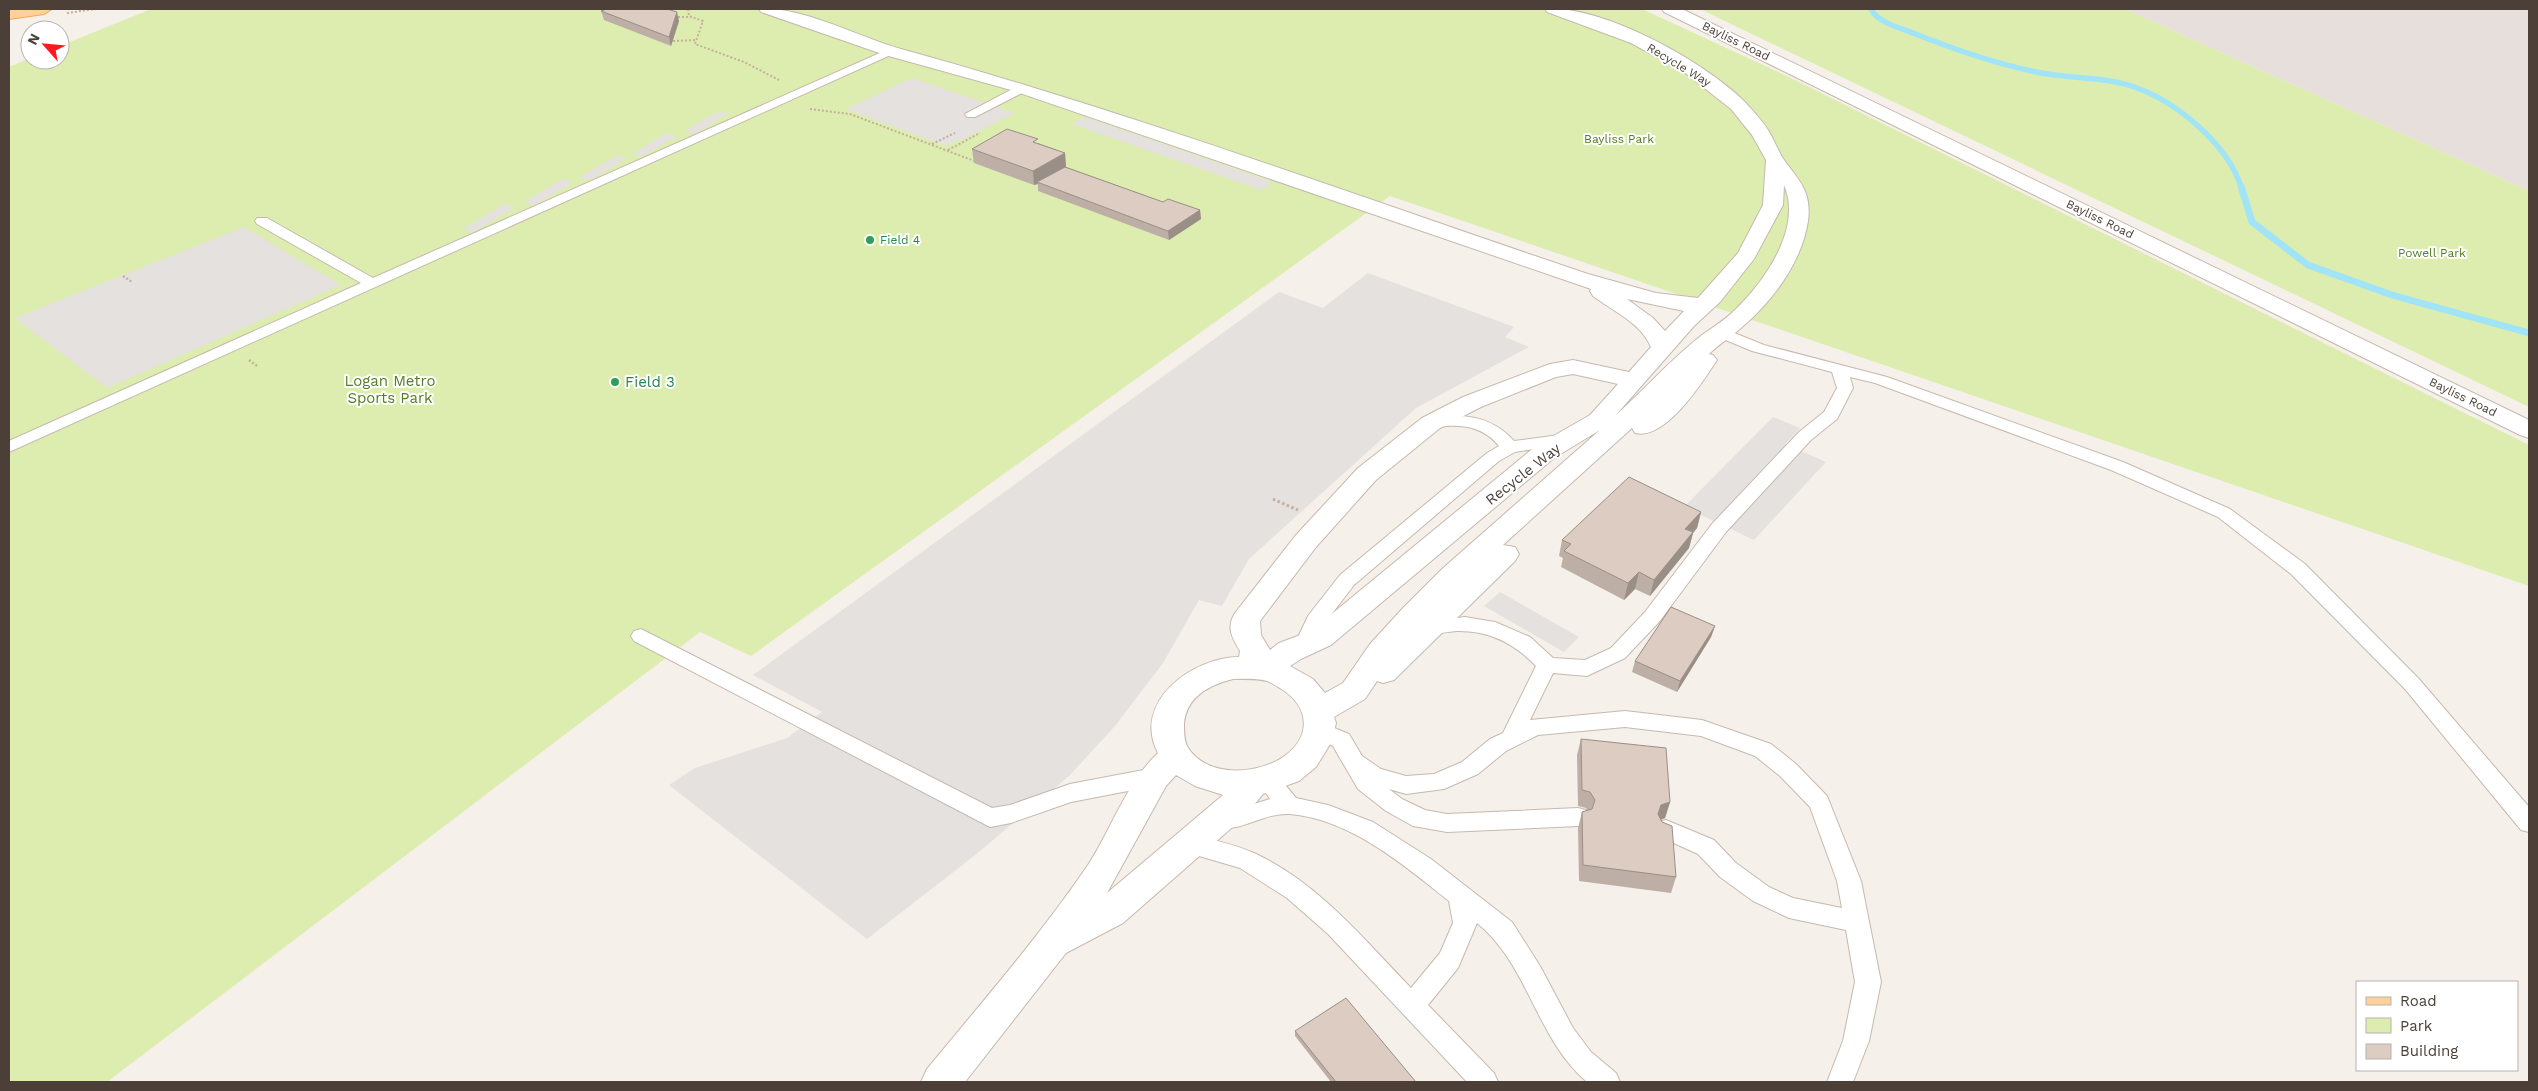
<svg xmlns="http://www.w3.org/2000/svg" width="2538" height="1091" font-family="'Work Sans',sans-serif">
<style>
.industrial{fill:#e6dfdb}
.green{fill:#ddedaf}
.parking{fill:#e4e1de}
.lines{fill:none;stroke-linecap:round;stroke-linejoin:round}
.stream-far1{stroke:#a2e4f7;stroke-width:5.5}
.stream{stroke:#a2e4f7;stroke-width:7}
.service-casing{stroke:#c6b9ae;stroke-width:2}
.minor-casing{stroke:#c6b9ae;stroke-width:2}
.tertiary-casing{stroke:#c6b9ae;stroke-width:2}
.primary-casing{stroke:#efaa5f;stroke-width:2}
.path-far2{stroke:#c6af9b;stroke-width:2;stroke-dasharray:2 2;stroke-linecap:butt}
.path-far1{stroke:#c6af9b;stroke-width:2.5;stroke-dasharray:2 2;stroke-linecap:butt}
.path{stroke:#c6af9b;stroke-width:3;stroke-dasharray:2.5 2.5;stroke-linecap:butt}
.service{fill:#fff;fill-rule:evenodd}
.minor{fill:#fff;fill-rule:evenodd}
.tertiary{fill:#fff;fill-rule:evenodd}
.primary{fill:#ffd09a;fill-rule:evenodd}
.wall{fill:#bdafa6}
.shaded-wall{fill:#9a8f87}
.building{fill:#dcccc1;stroke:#9a8f87}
.leisure-dot{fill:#2e9e5b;stroke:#fff;stroke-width:2}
.labels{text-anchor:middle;stroke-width:4;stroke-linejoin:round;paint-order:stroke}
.far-street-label{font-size:12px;fill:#4b3f37;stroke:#fff}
.far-park-label{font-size:12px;fill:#557d22;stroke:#fff}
.far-leisure-label{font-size:12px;fill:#27864d;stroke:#fff;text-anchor:start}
.park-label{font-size:15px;fill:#557d22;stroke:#fff}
.leisure-label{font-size:15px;fill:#27864d;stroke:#fff;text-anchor:start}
.street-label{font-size:15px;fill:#4b3f37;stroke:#fff}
</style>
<rect width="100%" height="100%" fill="#f6f0ea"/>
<polygon class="industrial" points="2125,9 2529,9 2529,191"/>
<g class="green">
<polygon points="151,9 1642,9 1789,77 2529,445 2529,586 1390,196 751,656 700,632 107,1082 9,1082 9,67 30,58 60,60 60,46"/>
<polygon points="1700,9 2125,9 2529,191 2529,407"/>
</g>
<g class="parking">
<polygon points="912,78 1014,113 960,141 957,140 946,146 846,109"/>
<polygon points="730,112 695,134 684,131 715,113"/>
<polygon points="1085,117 1273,182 1261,190 1072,124"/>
<polygon points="666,133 677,136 643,156 632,154"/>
<polygon points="616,156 627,158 591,180 579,177"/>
<polygon points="562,179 574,182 535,205 524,202"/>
<polygon points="504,204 515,207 474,232 463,229"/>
<polygon points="244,227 341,285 107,388 15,318"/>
<polygon points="1368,273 1514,327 1505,337 1529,347 1416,408 1249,559 1222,606 1199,600 1163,663 1115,726 1070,775 974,856 867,939 669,785 695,768 787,738 822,712 753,675 1279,292 1323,308"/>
<polygon points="1773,417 1800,428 1785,444 1826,462 1754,540 1684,507"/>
<polygon points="1500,592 1579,637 1564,652 1484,606"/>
</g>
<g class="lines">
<path class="stream-far1" d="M1871 9C1877 22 1900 28 1913 33 1953 49 1993 63 2036 72 2069 79 2105 76 2137 88 2178 103 2228 145 2241 187"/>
<polyline class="stream" points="2241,186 2252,222 2308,265 2392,295 2529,333"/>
<defs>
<g id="service">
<polygon points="891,48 897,51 895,53 9,452 9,441 361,283 257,224 255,221 257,218 267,218 373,278"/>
<polygon points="1022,84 1028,88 1026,91 975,117 967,117 965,114"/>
<path d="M1722 328 1764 345 1887 377 2123 462 2230 509 2305 564 2419 679 2529 807V832L2521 830 2405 689 2291 574 2218 517 2111 470 1875 383 1850 377 1853 388 1837 419 1811 440 1726 532 1659 622 1625 658 1587 676 1553 673 1530 720 1625 711 1702 720 1771 744 1796 764 1827 796 1861 881 1881 982 1869 1041 1853 1082H1827L1843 1041 1855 982 1846 930 1789 918 1753 901 1720 877 1698 854 1658 836 1655 829 1658 822 1666 820 1714 840 1736 863 1769 887 1793 898 1842 908 1837 881 1810 807 1780 776 1755 756 1701 736 1625 727 1538 735 1506 751 1478 774 1444 789 1406 794 1389 789 1402 799 1425 810 1447 814 1578 808 1586 810 1589 817 1586 824 1578 826 1447 832 1413 826 1386 811 1358 789 1333 746 1312 736 1309 730 1312 724 1320 722 1349 734 1362 756 1381 769 1406 776 1434 774 1462 762 1490 739 1503 733 1536 666C1514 643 1489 630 1456 631 1445 632 1435 635 1425 632L1422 627 1425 622 1465 617 1495 622 1530 637 1553 658 1585 660 1611 648 1645 612 1712 524 1799 432 1824 412 1837 388 1832 372 1752 351 1716 336 1714 333 1716 330Z"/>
<path d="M1455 416C1479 416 1498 423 1514 441L1567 434 1573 435 1576 439 1573 443 1567 444 1515 452 1499 461 1354 585 1324 624 1311 651 1304 653 1297 651 1294 646 1308 616 1340 575 1487 453 1499 446C1485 429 1468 425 1446 426 1439 427 1433 428 1426 427L1424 423 1426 419Z"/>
<polygon points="641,629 992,808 1010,805 1070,784 1154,768 1162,771 1165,777 1162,783 1154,786 1071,802 1011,823 990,827 634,641 631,636 634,631"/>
<path d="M1269 772 1277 775 1296 798 1328 805 1373 822 1431 859 1512 922 1540 966 1573 1028 1591 1052 1616 1073 1620 1082H1587C1536 1039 1529 965 1477 923L1458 968 1428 1005 1494 1073 1498 1082H1467L1328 934 1287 898 1240 868 1182 851 1178 844 1182 837 1190 834C1212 840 1235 844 1256 854 1318 883 1364 939 1411 988L1440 953 1453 923 1449 901C1404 865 1350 819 1290 814 1262 812 1240 835 1212 826L1209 819 1212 812 1238 809 1270 799 1258 781 1261 775Z"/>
</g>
<path id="minor" d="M759 9C802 6 858 37 901 49 1133 113 1360 197 1588 274L1656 293 1698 298 1738 253 1763 205 1766 160 1752 135 1731 109 1684 72 1631 43 1547 12 1545 9C1603 5 1703 61 1744 101 1752 110 1762 120 1768 130 1773 138 1777 148 1782 157 1798 180 1812 190 1808 221 1802 262 1772 302 1741 328 1731 337 1719 344 1709 354L1713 355 1717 360C1702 383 1665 441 1635 433L1632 428 1503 545 1515 547 1519 554 1515 561 1394 680 1383 683 1377 681 1365 699 1334 717 1336 723 1332 741 1316 767 1299 781 1263 794 1244 817 1123 923 1066 953 965 1082H921L927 1069C982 1002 1039 937 1088 865 1112 828 1126 783 1158 753 1131 702 1193 657 1239 657L1240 651C1232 638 1226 627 1235 613L1296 535 1358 468 1422 418 1463 397 1550 364 1573 360 1629 372 1651 347C1641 323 1613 311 1593 296L1590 291 1591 289 1011 90 885 55 761 12ZM1784 185C1803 228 1764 282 1735 310 1725 320 1713 327 1702 335 1671 359 1644 390 1615 416L1694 326 1720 302 1754 259 1783 205ZM1627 299 1684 311 1665 331 1653 318ZM1573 374 1618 384 1590 415 1536 446 1311 631 1279 643 1270 650 1261 635 1260 621 1316 547 1376 480 1440 428 1481 407 1556 377ZM1600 430 1442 569 1403 608 1370 644 1343 683 1325 693 1313 679 1290 666 1301 659 1331 645 1554 458ZM1233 679C1244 679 1256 678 1267 681 1271 682 1276 686 1280 688 1308 705 1313 734 1286 755 1260 775 1206 779 1187 746 1184 740 1184 731 1184 724 1186 697 1209 685 1233 679ZM1176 775 1195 786 1223 795 1107 893 1166 786Z"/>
<polygon id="tertiary" points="1662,9 1682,9 2529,420 2529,438 2520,435 1664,12"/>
<polygon id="primary" points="9,9 52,9 44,14 9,19"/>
</defs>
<use href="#service" class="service-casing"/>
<use href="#minor" class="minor-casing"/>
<use href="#tertiary" class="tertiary-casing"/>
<use href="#primary" class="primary-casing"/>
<g class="path-far2">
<polyline points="688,9 689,16 703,21 695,44 744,62 779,80"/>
<polyline points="67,13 96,9"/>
<polyline points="674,17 691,17"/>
<polyline points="673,41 696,40"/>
<polyline points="810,109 850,114 977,162"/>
<polyline points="932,144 955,133"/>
<polyline points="948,150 980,133"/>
</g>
<g class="path-far1">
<polyline points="123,276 132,282"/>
<polyline points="249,360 257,366"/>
</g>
<polyline class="path" points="1273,499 1298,510"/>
<use href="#service" class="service"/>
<use href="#minor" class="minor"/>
<use href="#tertiary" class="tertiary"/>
<use href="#primary" class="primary"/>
</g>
<g class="wall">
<polygon points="601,11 679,21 671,46 604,20"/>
<polygon points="1038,143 1065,153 1066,167 1163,202 1200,210 1201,219 1169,240 1038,191 1038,184 1034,185 974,163 972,149"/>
<polygon points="1701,512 1697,528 1693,533 1689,548 1650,596 1635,589 1624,600 1561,567 1563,558 1559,556 1562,540"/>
<polygon points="1715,626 1711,637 1677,692 1632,672 1635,661"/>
<polygon points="1581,739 1670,802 1665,818 1661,820 1676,877 1671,893 1579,881 1578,828 1582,812 1587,810 1586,808 1578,806 1577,755"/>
<polygon points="1295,1031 1416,1082 1331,1082 1295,1036"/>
</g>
<g class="shaded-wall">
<polygon points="677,12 679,21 671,46 669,37"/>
<polygon points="1065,153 1066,167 1037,182 1038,184 1034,185 1033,171"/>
<polygon points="1200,210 1201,219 1169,240 1168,231"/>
<polygon points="1701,512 1697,528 1693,533 1689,548 1650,596 1654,580 1685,529"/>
<polygon points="1639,572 1635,589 1624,600 1628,583"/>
<polygon points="1715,626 1711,637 1677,692 1680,681"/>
<polygon points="1670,802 1665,818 1656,821 1653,830 1661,805"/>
</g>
<g class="building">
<polygon points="607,9 667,9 677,12 669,37 601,11"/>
<polygon points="1007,129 1038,139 1033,142 1065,153 1033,171 972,149"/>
<polygon points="1065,167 1163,202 1168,199 1200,210 1168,231 1037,182"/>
<polygon points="1629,477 1701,512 1685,529 1693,532 1654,580 1639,572 1628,583 1564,551 1571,544 1562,540"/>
<polygon points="1671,607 1715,626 1680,681 1635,661"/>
<polygon points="1581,739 1666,748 1670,802 1661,805 1658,814 1662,822 1672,826 1676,877 1583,865 1582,812 1592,809 1595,800 1590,792 1582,790"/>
<polygon points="1346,998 1416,1082 1336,1082 1295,1031"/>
</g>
<g class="leisure-dot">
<circle cx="870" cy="240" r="5"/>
<circle cx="615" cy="382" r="5"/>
</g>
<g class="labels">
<g class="far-street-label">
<text transform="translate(1736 41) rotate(26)" y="4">Bayliss Road</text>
<text transform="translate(1679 65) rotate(31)" y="4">Recycle Way</text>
<text transform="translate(2100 219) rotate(26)" y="4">Bayliss Road</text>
<text transform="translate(2463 397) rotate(26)" y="4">Bayliss Road</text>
</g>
<g class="far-park-label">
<text x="1619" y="143">Bayliss Park</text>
<text x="2432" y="257">Powell Park</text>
</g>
<g class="far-leisure-label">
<text x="880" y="244">Field 4</text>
</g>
<g class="park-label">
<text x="390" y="386">Logan Metro<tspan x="390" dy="17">Sports Park</tspan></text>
</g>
<g class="leisure-label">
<text x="625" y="387">Field 3</text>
</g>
<g class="street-label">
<text transform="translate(1523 474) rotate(-38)" y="5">Recycle Way</text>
</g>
</g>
<rect width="2538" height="1091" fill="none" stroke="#4b3f37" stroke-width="20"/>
<rect x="2356" y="981" width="162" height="90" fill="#ffffff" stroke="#b7b2af"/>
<rect x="2366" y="997" width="25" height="8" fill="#ffd09a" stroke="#b7b2af"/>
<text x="2400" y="1006" font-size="15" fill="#4b3f37">Road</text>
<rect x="2366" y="1018" width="25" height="15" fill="#ddedaf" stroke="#b7b2af"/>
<text x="2400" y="1031" font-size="15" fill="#4b3f37">Park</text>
<rect x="2366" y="1044" width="25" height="15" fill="#dcccc1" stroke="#b7b2af"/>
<text x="2400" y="1056" font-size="15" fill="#4b3f37">Building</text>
<g transform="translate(45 45) rotate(297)"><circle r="24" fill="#ffffff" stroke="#b7b2af"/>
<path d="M0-4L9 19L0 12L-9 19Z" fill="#ff181f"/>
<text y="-8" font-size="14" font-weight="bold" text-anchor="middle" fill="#4b3f37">N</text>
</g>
</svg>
